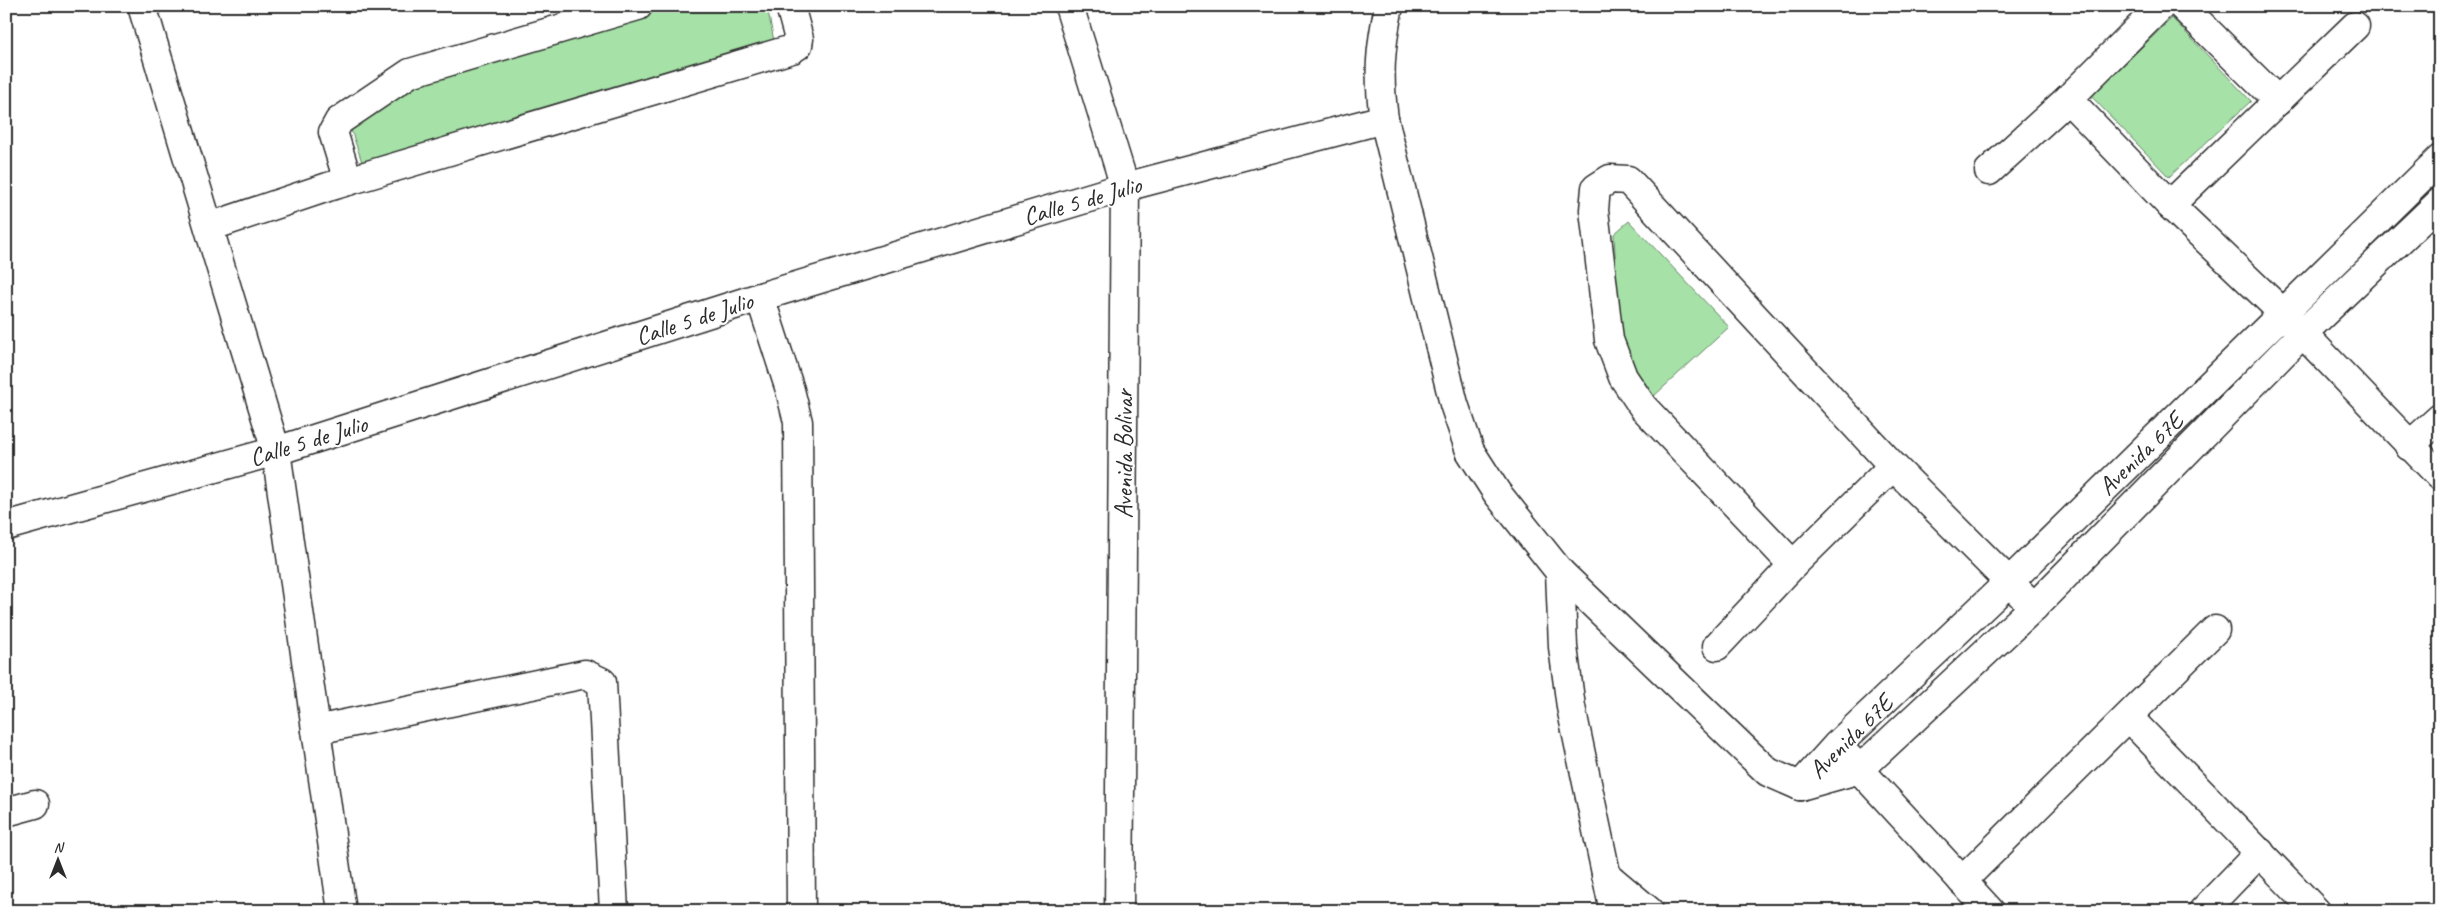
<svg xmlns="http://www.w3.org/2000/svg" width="2446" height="917" font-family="Caveat,sans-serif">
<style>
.green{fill:#a6e1a7;stroke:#688669}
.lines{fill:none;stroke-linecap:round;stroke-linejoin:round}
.minor-casing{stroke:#2b2b2b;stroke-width:31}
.minor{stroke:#fff;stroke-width:28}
.labels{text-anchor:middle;stroke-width:4;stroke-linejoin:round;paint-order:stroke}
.street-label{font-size:25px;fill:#2b2b2b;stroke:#fff}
</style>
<rect width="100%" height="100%" fill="#fff"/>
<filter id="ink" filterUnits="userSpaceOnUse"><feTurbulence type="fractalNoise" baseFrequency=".02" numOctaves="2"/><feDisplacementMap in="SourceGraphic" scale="10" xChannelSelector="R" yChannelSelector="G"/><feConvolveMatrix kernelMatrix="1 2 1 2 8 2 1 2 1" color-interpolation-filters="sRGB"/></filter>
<g filter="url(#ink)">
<g class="green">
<polygon points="674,6 767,6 774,41 362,162 349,124 401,85"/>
<polygon points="2172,18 2251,101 2169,177 2091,96"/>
<polygon points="1629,221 1729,327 1654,396 1620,346 1614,234"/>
</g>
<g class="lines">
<defs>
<g id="minor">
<polyline points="142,6 276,451 342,911"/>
<polyline points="1069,6 1125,187 1119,911"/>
<path d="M1389 6C1380 49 1378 75 1384 119L1454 404 1470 451 1497 493 1560 572 1768 772 1800 786"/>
<polyline points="2182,6 2278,101"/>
<polyline points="2068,99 2170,205 2283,313 2440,476"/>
<polyline points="1989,171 2068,99 2161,6"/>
<polyline points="348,181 333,132 339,121 410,73 638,6"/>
<polyline points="2170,205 2355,26"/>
<polyline points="209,227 328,187 792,49 798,45 799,39 790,6"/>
<polyline points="760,297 790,390 798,422 801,911"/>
<polyline points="2409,446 2440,418"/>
<polyline points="6,526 276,451 760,297 1125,187 1384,119"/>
<polyline points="1793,565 1643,407 1623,377 1609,340 1594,210 1596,188 1610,179 1628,180 1893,466 2034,607"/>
<polyline points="1560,572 1563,647 1571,707 1614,911"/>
<polyline points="1717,646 1793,565 1893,466"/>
<polyline points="2129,718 2316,911"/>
<polyline points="316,730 585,674 602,682 614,911"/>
<polyline points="1848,757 1990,911"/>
<polyline points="1800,786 1836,746 2009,582 2440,159"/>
<polyline points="1800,786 1860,769 2034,607 2302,334 2440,202"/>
<polyline points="6,812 35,804"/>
<polyline points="1606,875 1649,911"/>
<polyline points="1962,881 2215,630"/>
<polyline points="2203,911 2260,852"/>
</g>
</defs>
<use href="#minor" class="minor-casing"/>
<use href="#minor" class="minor"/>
</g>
</g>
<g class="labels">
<g class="street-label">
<text transform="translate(1082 200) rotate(-16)" y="9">Calle 5 de Julio</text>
<text transform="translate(694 318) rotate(-18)" y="9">Calle 5 de Julio</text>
<text transform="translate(308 440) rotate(-17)" y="9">Calle 5 de Julio</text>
<text transform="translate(2140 453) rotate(-44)" y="9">Avenida 67E</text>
<text transform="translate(1123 454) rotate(-90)" y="9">Avenida Bolivar</text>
<text transform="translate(1850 736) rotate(-45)" y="9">Avenida 67E</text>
</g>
</g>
<rect width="2446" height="917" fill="none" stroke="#fff" stroke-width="25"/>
<rect x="12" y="12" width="2421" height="892" fill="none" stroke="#2b2b2b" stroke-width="2" filter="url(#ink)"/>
<g transform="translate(58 860)" stroke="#ffffff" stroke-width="4" paint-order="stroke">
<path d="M0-4L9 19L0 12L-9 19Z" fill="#2b2b2b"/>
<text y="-8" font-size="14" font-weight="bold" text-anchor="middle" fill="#2b2b2b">N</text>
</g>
</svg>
